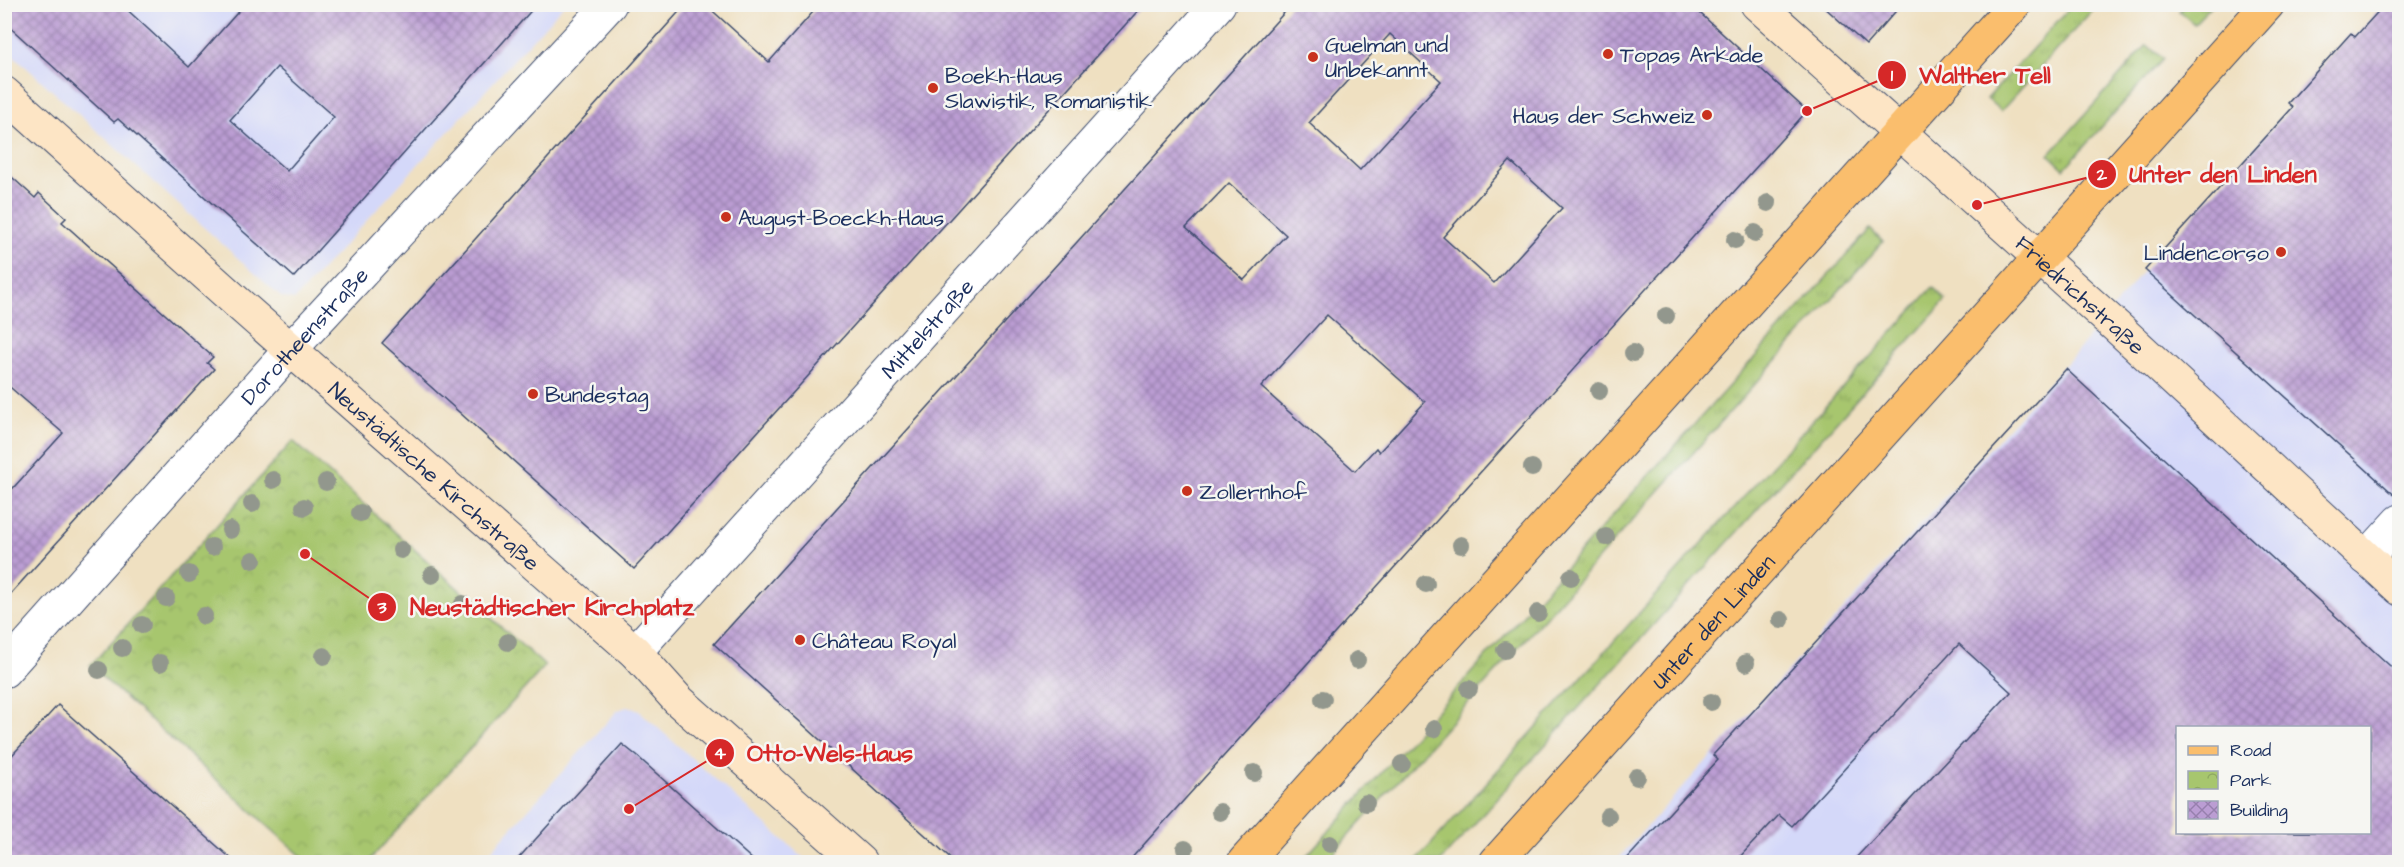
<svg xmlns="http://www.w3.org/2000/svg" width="2404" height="867" font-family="'Architects Daughter',sans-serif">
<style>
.built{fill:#d4d8f9;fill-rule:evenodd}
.grass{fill:url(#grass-tufts);stroke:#617a66;stroke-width:1.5}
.park{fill:url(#park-crowns);stroke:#617a66;stroke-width:1.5}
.building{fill:url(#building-cross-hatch);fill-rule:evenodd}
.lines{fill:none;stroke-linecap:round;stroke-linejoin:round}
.street-casing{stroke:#3b4a6d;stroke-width:35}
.secondary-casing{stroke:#3b4a6d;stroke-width:35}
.primary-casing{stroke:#3b4a6d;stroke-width:35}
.street{stroke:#fff;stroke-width:33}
.secondary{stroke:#fde5c5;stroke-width:33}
.primary{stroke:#fabe6d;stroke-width:33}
.tree{fill:#92978d}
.poi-dot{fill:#c8321e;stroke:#f6f6f2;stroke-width:2}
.labels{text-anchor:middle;stroke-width:5;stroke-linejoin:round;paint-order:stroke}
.poi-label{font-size:22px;fill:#1b2f5e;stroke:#f6f6f2;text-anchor:start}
.street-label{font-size:22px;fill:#1b2f5e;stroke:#f6f6f2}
.leader{fill:none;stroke:#d62828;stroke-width:2}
.callout-dot{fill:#d62828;stroke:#f6f6f2;stroke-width:2}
.mark-label{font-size:18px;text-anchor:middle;font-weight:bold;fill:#fff}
.callout-label{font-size:24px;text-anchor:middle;font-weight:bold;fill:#d62828;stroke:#f6f6f2;stroke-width:5;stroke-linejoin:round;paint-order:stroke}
</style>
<defs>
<pattern id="grass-tufts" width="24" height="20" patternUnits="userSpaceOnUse" patternTransform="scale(1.5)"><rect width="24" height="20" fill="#a7c66e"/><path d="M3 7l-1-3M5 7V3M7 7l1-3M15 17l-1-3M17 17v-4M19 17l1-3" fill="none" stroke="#8faa62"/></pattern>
<pattern id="park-crowns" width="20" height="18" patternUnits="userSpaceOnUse" patternTransform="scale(1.5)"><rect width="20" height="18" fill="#a7c66e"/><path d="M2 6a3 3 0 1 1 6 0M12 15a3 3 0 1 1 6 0" fill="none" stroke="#8faa62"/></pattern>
<pattern id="building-cross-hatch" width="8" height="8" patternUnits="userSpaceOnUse" patternTransform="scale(1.5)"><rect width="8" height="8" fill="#bb9dd3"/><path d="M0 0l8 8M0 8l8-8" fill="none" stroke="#9780ae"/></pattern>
</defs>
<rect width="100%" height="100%" fill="#f6f6f2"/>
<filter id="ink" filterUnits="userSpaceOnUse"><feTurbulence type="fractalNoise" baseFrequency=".0167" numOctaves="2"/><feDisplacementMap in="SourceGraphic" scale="12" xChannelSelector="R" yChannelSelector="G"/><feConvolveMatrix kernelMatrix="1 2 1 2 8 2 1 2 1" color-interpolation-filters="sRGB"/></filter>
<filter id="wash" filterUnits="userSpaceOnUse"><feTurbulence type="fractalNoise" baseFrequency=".008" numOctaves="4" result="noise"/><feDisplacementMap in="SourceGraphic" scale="24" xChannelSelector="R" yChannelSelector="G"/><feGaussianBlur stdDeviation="1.35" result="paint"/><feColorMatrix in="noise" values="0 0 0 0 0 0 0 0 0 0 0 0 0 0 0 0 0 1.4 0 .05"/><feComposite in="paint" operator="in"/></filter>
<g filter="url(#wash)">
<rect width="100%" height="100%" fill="#efe0c1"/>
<g class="built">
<polygon points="5,5 564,5 294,300 281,297 5,48"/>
<path d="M2384 5H2399V862H1615L2076 353 2144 270ZM2178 728H2370V832H2178Z"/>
<polygon points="628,706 639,711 808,862 481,862 617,711"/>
</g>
<g class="grass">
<polygon points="2073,4 2097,5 2001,111 1987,99"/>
<polygon points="2185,4 2212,4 2212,5 2194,24 2179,11"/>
<polygon points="2147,45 2163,59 2064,169 2049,155"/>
<polygon points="1870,229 1883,242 1325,862 1301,862"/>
<polygon points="1933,287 1946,300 1440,862 1415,862"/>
</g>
<polygon class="park" points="293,441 545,666 368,862 308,862 90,666"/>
<g id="blocks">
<g class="building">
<path d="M4 4H121L189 67 245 4H537L294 277 118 119 114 122 4 22ZM277 67 334 117 287 171 230 120Z"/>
<polygon points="686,4 705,4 769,62 820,4 1144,4 634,569 382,343"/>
<path d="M1292 4H1690L1807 111 1128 862H955L714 644ZM1390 34 1441 81 1360 170 1309 123ZM1510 161 1562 208 1494 283 1443 237ZM1229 183 1286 235 1244 280 1186 228ZM1327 315 1425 402 1379 452 1376 448 1355 471 1261 387Z"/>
<polygon points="1821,4 1902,4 1866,45"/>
<polygon points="2385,4 2400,4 2400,500 2145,270 2293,107 2288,103 2351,33 2355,37"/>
<polygon points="4,170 35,198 39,193 66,218 62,222 213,357 207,363 214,369 4,601 4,498 63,433 4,382"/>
<path d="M2066 369 2400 675V862H1852L2011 692 1959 644 1792 826 1779 815 1735 862H1624L1718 760 1713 755ZM2178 728H2370V832H2178Z"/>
<polygon points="58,705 235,862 4,862 4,764"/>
<polygon points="622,744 637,756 755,862 515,862"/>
</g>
</g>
</g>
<g filter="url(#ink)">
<use href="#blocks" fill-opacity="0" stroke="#3b4a6d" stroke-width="1.5"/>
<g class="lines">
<defs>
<g id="street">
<polyline points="2366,558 2400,521"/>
<path id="s1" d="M635 652 1219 4"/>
<path id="s2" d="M4 671 291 349 610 4"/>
</g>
<g id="secondary">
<path id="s3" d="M1757 4 2118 328 2400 589"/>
<path id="s4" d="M4 93 240 305 635 652 678 700 860 862"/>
</g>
<g id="primary">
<polyline points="1244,862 2015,4"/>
<path id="s5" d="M1496 862 2268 4"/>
</g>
</defs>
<use href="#street" class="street-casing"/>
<use href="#secondary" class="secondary-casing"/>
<use href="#primary" class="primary-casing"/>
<use href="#street" class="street"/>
<use href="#secondary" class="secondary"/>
<use href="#primary" class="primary"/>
</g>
<g class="tree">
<circle cx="1768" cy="203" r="9"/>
<circle cx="1755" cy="233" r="9"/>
<circle cx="1735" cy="240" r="9"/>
<circle cx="1666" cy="316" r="9"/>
<circle cx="1633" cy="353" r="9"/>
<circle cx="1599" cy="391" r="9"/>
<circle cx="1532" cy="468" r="9"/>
<circle cx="273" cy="480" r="9"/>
<circle cx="326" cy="482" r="9"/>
<circle cx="252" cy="504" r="9"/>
<circle cx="304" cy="507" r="9"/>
<circle cx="360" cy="513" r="9"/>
<circle cx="230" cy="530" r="9"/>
<circle cx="1606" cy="537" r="9"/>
<circle cx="1461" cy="545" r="9"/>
<circle cx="212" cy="547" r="9"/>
<circle cx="401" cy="550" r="9"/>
<circle cx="253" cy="560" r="9"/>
<circle cx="189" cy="574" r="9"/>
<circle cx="432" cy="575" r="9"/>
<circle cx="1571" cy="577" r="9"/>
<circle cx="1426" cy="584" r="9"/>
<circle cx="166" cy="598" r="9"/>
<circle cx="463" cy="604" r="9"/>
<circle cx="1538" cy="613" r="9"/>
<circle cx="204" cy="616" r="9"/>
<circle cx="1781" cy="620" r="9"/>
<circle cx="142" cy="625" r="9"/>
<circle cx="508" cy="642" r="9"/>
<circle cx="122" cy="648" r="9"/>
<circle cx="1505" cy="650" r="9"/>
<circle cx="324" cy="656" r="9"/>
<circle cx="1357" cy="660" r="9"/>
<circle cx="160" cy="663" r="9"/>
<circle cx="1746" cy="663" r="9"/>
<circle cx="99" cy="670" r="9"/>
<circle cx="1469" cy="689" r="9"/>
<circle cx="1323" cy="699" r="9"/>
<circle cx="1711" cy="702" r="9"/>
<circle cx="1434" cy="729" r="9"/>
<circle cx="1402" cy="764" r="9"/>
<circle cx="1254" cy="773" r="9"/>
<circle cx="1637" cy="777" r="9"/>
<circle cx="1366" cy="803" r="9"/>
<circle cx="1220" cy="812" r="9"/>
<circle cx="1608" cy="816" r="9"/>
<circle cx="1330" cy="844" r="9"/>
<circle cx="1185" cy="849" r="9"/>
</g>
</g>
<g class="poi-dot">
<circle cx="1608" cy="54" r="6"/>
<circle cx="1313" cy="57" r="6"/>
<circle cx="933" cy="88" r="6"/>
<circle cx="1707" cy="115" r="6"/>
<circle cx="726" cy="217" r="6"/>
<circle cx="2281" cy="252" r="6"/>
<circle cx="533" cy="394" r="6"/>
<circle cx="1187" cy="491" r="6"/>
<circle cx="800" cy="640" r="6"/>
</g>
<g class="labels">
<g class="poi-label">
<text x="1325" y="52">Guelman und<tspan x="1325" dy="25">Unbekannt</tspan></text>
<text x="1620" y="62">Topas Arkade</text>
<text x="945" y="83">Boekh-Haus<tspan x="945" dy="25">Slawistik, Romanistik</tspan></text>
<text x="1695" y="123" text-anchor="end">Haus der Schweiz</text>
<text x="738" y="225">August-Boeckh-Haus</text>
<text x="2269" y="260" text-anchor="end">Lindencorso</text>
<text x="545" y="402">Bundestag</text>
<text x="1199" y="499">Zollernhof</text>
<text x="812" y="648">Château Royal</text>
</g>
<g class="street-label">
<text dy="8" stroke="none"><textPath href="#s3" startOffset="435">Friedrichstraße</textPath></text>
<text dy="8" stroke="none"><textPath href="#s1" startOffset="436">Mittelstraße</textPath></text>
<text dy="8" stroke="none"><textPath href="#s2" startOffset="450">Dorotheenstraße</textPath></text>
<text dy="8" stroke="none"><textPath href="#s4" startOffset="576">Neustädtische Kirchstraße</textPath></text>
<text dy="8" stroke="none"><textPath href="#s5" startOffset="324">Unter den Linden</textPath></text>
</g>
</g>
<path class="leader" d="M1807 111L1892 75M1977 205L2102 174M305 554L382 607M629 809L720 753"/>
<g class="callout-dot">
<circle cx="1807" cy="111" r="6"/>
<circle cx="1977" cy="205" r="6"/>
<circle cx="305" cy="554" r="6"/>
<circle cx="629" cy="809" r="6"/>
<circle cx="1892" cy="75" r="15"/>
<circle cx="2102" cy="174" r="15"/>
<circle cx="382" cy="607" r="15"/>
<circle cx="720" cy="753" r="15"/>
</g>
<g class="mark-label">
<text x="1892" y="81">1</text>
<text x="2102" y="180">2</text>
<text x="382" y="613">3</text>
<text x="720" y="759">4</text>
</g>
<g class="callout-label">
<text x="1985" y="83">Walther Tell</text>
<text x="2223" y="182">Unter den Linden</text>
<text x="552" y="615">Neustädtischer Kirchplatz</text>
<text x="830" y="761">Otto-Wels-Haus</text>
</g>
<rect width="2404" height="867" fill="none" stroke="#f6f6f2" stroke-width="24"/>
<rect x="2176" y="726" width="195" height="108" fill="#f6f6f2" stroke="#9ea6b7" stroke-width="1.5"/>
<rect x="2188" y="746" width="30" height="9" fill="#fabe6d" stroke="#9ea6b7" stroke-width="1.5"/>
<text x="2230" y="756" font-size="18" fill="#1b2f5e">Road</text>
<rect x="2188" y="771" width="30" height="18" fill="url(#park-crowns)" stroke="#9ea6b7" stroke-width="1.5"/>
<text x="2230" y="786" font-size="18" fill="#1b2f5e">Park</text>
<rect x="2188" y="801" width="30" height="18" fill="url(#building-cross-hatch)" stroke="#9ea6b7" stroke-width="1.5"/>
<text x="2230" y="816" font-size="18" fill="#1b2f5e">Building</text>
</svg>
